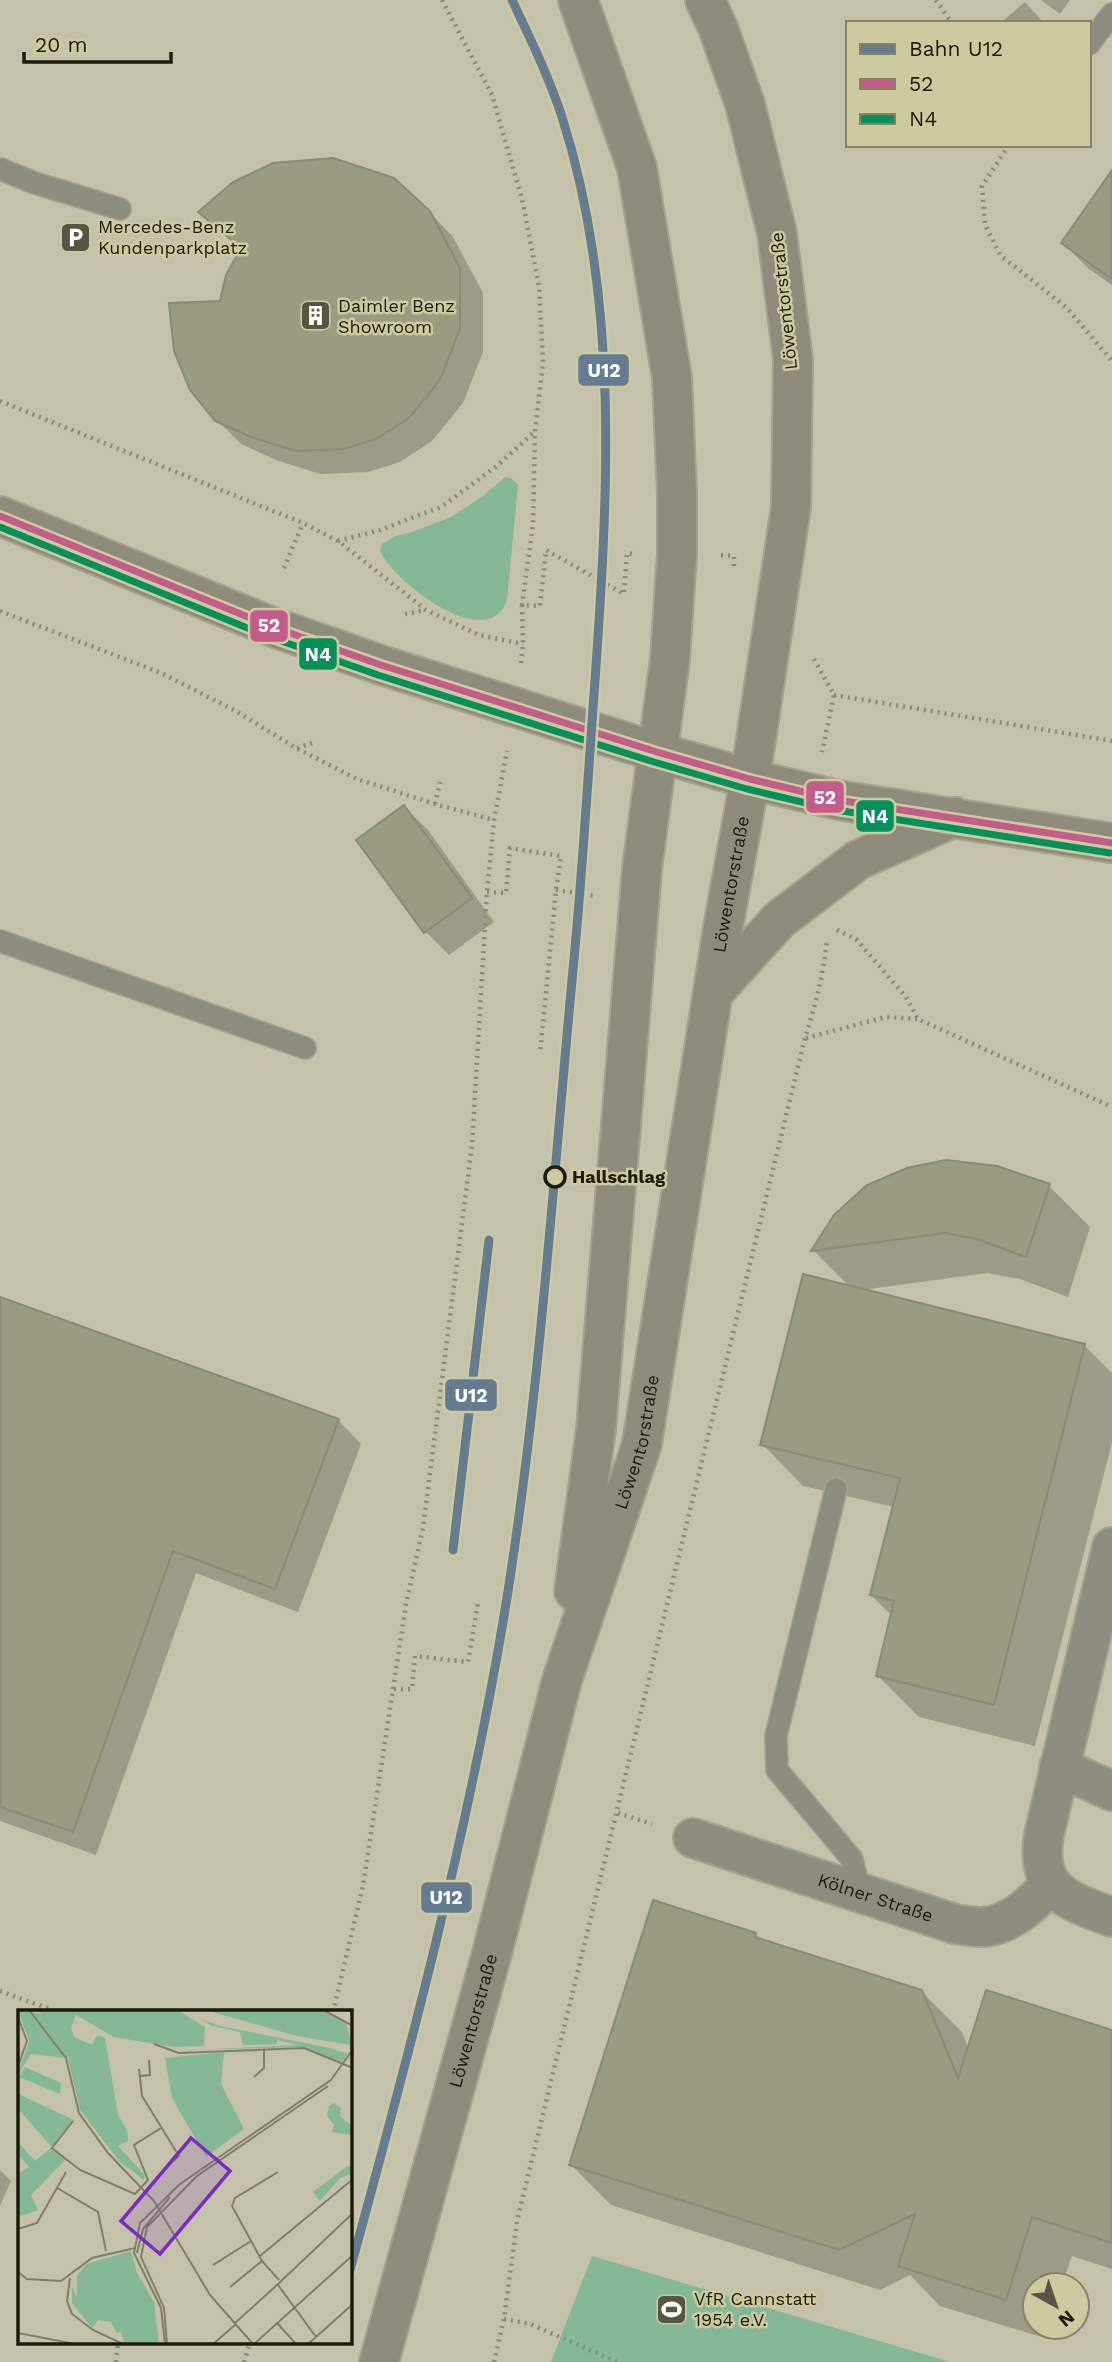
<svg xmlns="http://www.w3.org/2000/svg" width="1112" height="2362" font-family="'Work Sans',sans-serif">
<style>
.green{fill:#84b896}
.shadow{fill:#0003}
.building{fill:#999c80;stroke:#898a78;stroke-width:2}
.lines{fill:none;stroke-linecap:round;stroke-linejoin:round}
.lane-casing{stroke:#a3a290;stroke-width:24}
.street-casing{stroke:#a3a290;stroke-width:42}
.secondary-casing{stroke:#a3a290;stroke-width:42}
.path{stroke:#89887c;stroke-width:4.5;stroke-dasharray:2 5;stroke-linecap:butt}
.lane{stroke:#8d8c80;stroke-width:21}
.street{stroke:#8d8c80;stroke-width:38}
.secondary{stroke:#8d8b7c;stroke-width:38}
.bus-1-casing{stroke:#cecaa0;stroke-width:12}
.bus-2-casing{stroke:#cecaa0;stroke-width:12}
.bus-1{stroke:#c45c8b;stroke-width:7}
.bus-2{stroke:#06905c;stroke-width:7}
.rail-1-casing{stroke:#cecaa0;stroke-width:14}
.rail-1{stroke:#647b90;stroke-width:9}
.stop-dot{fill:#cecaa0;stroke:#1d1b0b;stroke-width:3.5}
.labels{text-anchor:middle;stroke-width:5;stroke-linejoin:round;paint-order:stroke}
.poi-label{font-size:18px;fill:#1d1b0b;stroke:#cecaa0;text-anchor:start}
.street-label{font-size:18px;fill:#1d1b0b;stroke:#cecaa0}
.stop-label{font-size:18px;font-weight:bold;fill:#1d1b0b;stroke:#cecaa0;text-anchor:start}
.inset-road{fill:none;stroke:#817f6a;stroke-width:2}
.view{fill:#7b2cbf;fill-opacity:0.15;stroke:#7b2cbf;stroke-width:3.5}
.inset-edge{fill:none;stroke:#1d1b0b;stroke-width:3.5}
.line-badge{stroke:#cecaa0;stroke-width:2.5}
.badge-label{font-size:19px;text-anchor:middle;font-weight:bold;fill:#fff}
</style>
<rect width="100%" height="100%" fill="#c4c2aa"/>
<g class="green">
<path d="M505 477 511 478 518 485 507 600C488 655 394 582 380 551L382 544 396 536 412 532 451 517 483 496Z"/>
<polygon points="592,2256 950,2362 551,2362"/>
</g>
<g class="shadow">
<polygon points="1041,0 1070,0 1060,14"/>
<polygon points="1025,2 1044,23 1000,23"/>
<polygon points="1112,173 1112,285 1089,269 1063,243"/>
<polygon points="200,212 429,212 453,237 483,293 483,352 463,403 432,441 400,462 368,472 320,474 276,460 241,444 217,420 221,302 242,250"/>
<polygon points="404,807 428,830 494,922 449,955 425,931"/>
<polygon points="1049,1186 1090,1227 1068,1297 1020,1279 987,1273 862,1290 1085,1346 1112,1373 1112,1442 1035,1746 919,1717 878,1676 892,1616 871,1595 894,1507 803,1486 762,1444 851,1288 813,1250"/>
<polygon points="0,1299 338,1420 361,1444 298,1612 196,1573 96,1855 0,1821"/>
<polygon points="755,1934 762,1941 921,1991 962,2032 969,2050 1112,2031 1112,2269 1072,2256 1062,2285 1035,2285 1035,2327 1049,2327 1045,2338 940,2306 910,2275 880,2290 611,2205 571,2165"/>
<polygon points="0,2170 11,2181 0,2206"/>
</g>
<g class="building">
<polygon points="333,158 394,178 430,211 460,268 460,328 440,380 409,418 376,439 344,449 296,451 251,437 215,421 190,390 174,351 169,303 220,301 226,275 241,248 198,212 233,182 273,163"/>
<polygon points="1112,170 1112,279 1061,243"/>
<polygon points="404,805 472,898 424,933 356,840"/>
<polygon points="946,1160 997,1166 1050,1184 1026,1257 977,1239 945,1233 811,1251 834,1215 867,1185 907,1168"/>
<polygon points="803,1274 1085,1344 994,1705 876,1676 894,1601 870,1595 900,1478 760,1445"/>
<polygon points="0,1297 339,1419 275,1589 173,1551 73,1832 0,1807"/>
<polygon points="653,1900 756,1933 755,1937 922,1990 958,2078 986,1990 1112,2030 1112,2243 1032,2217 1006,2300 898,2266 915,2214 839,2250 569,2165"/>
</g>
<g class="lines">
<defs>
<g id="lane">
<polyline points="1089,44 1112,14"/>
<polyline points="0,169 35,183 120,209"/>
<polyline points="0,941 305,1048"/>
<polyline points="836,1489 776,1736 777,1770 852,1859 860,1893"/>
</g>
<g id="street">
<path d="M1112 1547 1044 1835C1035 1890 1065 1900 1112 1917"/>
<polyline points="1059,1767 1112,1791"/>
<path id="s1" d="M693 1838 955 1924C963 1925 973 1927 982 1927 1010 1926 1033 1903 1051 1884"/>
</g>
<g id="secondary">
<polyline points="0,516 270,626 381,665 657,752 750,779 838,800 1112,843"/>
<polyline points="713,993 779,920 858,860 955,817"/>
<polyline points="574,1591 596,1429 642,869 670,659 677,554 677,495 672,378 637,168 578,0"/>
<path id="s2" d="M379 2362 492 1953 562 1680 642 1444 723 928 750 779 791 507 793 360 777 233 745 104 718 28 705 0"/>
</g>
</defs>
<use href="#lane" class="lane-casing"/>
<use href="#street" class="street-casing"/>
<use href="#secondary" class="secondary-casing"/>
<g class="path">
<polyline points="442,0 492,95 522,199 539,286 543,363 535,431 533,525 522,605"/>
<polyline points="936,0 952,23"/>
<polyline points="1009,145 982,186 985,225 1000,255 1067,308 1112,361"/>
<polyline points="0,401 303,523 338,541 426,610 479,635 523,644"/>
<polyline points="338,541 380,530 441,507 497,466 534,432"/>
<polyline points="721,555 734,556 734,566"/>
<polyline points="284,568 303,523"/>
<polyline points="0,611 161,673 234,710 296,748 357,779 435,804 494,820"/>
<polyline points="405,614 425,610"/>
<polyline points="814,659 834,695 822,752"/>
<polyline points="521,663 523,644 522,605 540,606 546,550 624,594 627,553 632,554"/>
<polyline points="834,695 1112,741"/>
<polyline points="297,748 312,743"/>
<polyline points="435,804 440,782"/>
<polyline points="556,890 596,896"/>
<polyline points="487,892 506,893 510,848 561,856 556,890 540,1054"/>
<polyline points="837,930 856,939 906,997 918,1019 1112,1107"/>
<polyline points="806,1038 886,1017 918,1019"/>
<polyline points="394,1689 412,1689 415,1656 468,1662 478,1603"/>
<polyline points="618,1813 652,1824"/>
<polyline points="0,1991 58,2012"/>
<polyline points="333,2012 363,1886 406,1604 423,1528 472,1145 487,892 494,820 507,751"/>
<polyline points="504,2319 530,2324 617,2362"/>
<polyline points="116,2362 118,2343"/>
<polyline points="244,2362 250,2343"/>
<path d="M494 2362 504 2319 517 2221 805 1038C815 1006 824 973 827 939"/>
</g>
<use href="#lane" class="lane"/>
<use href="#street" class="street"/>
<use href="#secondary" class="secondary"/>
<defs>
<polyline id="bus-1" points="0,516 270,626 381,665 657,752 750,779 838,800 1112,843"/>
<polyline id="bus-2" points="0,527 267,636 378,675 654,762 747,789 836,810 1110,853"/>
</defs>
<use href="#bus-1" class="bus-1-casing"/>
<use href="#bus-2" class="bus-2-casing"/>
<use href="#bus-1" class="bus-1"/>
<use href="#bus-2" class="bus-2"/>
<defs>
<g id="rail-1">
<polyline points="453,1550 489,1240"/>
<path d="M350 2270C409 2054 467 1837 504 1616 540 1398 553 1178 574 959 583 866 588 774 595 681 608 494 620 299 562 117 549 77 530 38 512 0"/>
</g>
</defs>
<use href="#rail-1" class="rail-1-casing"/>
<use href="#rail-1" class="rail-1"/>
</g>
<defs>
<symbol id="parking-square" viewBox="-11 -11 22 22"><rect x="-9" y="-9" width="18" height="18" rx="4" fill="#575543" stroke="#cecaa0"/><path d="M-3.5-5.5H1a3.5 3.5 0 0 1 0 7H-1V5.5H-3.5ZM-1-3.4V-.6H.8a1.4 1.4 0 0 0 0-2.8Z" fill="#fff"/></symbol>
<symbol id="building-square" viewBox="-11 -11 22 22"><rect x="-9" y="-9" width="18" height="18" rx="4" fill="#575543" stroke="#cecaa0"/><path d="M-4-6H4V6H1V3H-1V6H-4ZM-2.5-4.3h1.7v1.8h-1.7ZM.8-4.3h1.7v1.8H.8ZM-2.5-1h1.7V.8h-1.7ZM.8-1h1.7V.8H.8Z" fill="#fff"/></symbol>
<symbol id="stadium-square" viewBox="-11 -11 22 22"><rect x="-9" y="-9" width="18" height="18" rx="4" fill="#575543" stroke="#cecaa0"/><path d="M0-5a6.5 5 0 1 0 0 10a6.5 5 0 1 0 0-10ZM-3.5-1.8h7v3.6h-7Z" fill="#fff"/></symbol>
</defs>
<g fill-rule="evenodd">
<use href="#parking-square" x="58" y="220" width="35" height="35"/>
<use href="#building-square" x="298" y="298" width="35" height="35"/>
<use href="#stadium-square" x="654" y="2292" width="35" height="35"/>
</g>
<circle class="stop-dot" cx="555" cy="1177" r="10"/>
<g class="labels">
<g class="poi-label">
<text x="98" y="233">Mercedes-Benz<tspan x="98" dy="21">Kundenparkplatz</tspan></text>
<text x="338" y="312">Daimler Benz<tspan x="338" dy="21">Showroom</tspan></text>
<text x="694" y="2305">VfR Cannstatt<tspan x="694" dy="21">1954 e.V.</tspan></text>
</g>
<g class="street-label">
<text transform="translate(784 301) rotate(-96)" y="6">Löwentorstraße</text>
<text dy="6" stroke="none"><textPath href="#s2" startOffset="1522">Löwentorstraße</textPath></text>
<text dy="6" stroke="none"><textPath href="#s2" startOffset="956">Löwentorstraße</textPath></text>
<text dy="6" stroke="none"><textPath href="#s1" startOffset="192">Kölner Straße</textPath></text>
<text dy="6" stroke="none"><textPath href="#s2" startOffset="354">Löwentorstraße</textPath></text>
</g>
<g class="stop-label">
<text x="572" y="1183">Hallschlag</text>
</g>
</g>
<g transform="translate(18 2010)">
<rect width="334" height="334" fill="#c4c2aa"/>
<path d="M0 0 24 4 17 0H159L187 17 186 36 155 37 96 27 58 5 53 18 56 27 74 35 79 25 87 28 100 105 109 120 110 131 100 136 127 165 126 170 102 152 62 100 50 48 13 44 0 64 11 31ZM187 0H301L328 13 333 30 332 35 279 26ZM180 8 202 16 312 38 330 44 324 52 280 37 179 40 279 35 259 30V34L225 35 222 22 195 16ZM206 42 203 74 226 119 188 147 154 88 147 48ZM7 57 43 73 42 84 1 67ZM0 84 56 110 35 138 48 149 13 185 20 200 0 207V164L11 157 0 144V132L17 151 34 137 0 99ZM316 93 323 98 322 106 334 116V125L314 122 316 115 309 106 311 96ZM328 157 333 156 334 164 322 168 302 191 295 182ZM113 241 119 263 136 292 141 334H106L103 322 99 323 93 312 80 310 74 318 54 293V277L59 287V266L68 254Z" fill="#84b896"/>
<path class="inset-road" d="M11 0 48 48 61 103 90 143 136 191 192 285 235 334M305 0 335 16M0 7 9 31 0 56M136 34 161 43 286 38 335 58M121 59 124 86 161 146 146 159M122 66 132 65 131 50M236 67 246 58V39M55 111 34 138 62 160 117 184 130 170 116 135 143 118M260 162 217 188 214 196 244 251 261 270M39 178 80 202 88 241M0 219 19 213 48 162M119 243 125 219 152 187M242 246 335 169M195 255 233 231M0 262 9 269 43 271 74 248 117 238M52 268 49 291 54 304 75 320 105 334M259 275 335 203M260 275 298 327M212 277 244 251M217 313 259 275M259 313 278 334M0 323 57 334M147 334 143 298 116 243 122 213 162 174 313 70 335 39M149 334 146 298 123 247 129 217 179 166 310 76M195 334 217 315M236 334 335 245M290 334 335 294"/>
<path class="view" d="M173 128 212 161 142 244 103 211Z"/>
<rect width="334" height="334" class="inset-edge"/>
</g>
<g class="line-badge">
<rect x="577" y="353" width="53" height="34" rx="7" fill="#647b90"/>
<rect x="249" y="609" width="40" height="34" rx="7" fill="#c45c8b"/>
<rect x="298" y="637" width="40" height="34" rx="7" fill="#06905c"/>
<rect x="805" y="780" width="40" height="34" rx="7" fill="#c45c8b"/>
<rect x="855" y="799" width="40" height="34" rx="7" fill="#06905c"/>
<rect x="444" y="1378" width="54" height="34" rx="7" fill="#647b90"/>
<rect x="420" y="1881" width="53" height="33" rx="7" fill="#647b90"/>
</g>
<g class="badge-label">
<text x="604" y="377">U12</text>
<text x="269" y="632">52</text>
<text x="318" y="661">N4</text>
<text x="825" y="804">52</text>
<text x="875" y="823">N4</text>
<text x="471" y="1402">U12</text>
<text x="446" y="1904">U12</text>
</g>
<rect x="846" y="21" width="245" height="126" fill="#cecaa0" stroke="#878464" stroke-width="2"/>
<rect x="860" y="44" width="35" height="10" fill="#647b90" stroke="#878464" stroke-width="2"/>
<text x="909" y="56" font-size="21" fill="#1d1b0b">Bahn U12</text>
<rect x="860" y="79" width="35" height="10" fill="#c45c8b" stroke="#878464" stroke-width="2"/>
<text x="909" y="91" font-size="21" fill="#1d1b0b">52</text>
<rect x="860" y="114" width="35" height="10" fill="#06905c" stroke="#878464" stroke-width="2"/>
<text x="909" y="126" font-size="21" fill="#1d1b0b">N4</text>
<g transform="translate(1056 2306) rotate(140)"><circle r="33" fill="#cecaa0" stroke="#878464" stroke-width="2"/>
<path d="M0-5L12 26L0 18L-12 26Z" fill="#575543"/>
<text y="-10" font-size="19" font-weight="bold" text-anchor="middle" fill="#1d1b0b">N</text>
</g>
<path d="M24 52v10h147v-10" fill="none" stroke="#1d1b0b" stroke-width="3.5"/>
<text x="35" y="52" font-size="21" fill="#1d1b0b" stroke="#cecaa0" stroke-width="5" paint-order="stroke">20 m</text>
</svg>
